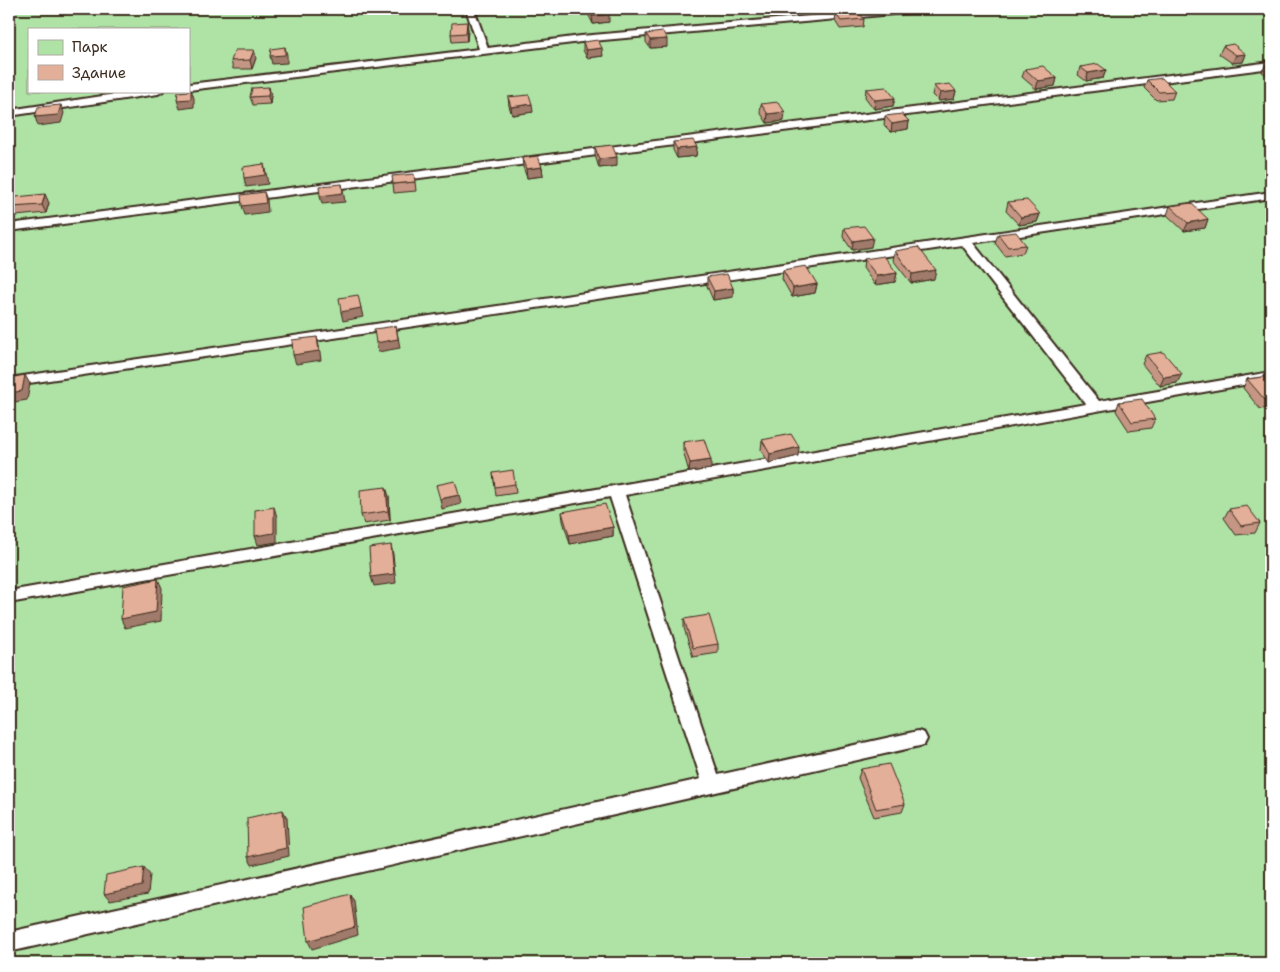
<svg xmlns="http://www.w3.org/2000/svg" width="1280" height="972" font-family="'Shantell Sans',sans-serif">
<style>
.green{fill:#afe3a5;stroke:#758662;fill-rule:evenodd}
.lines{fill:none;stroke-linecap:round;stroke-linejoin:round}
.service-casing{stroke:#3b2a1e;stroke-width:4}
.service{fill:#fff;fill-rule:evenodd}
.wall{fill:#c49683;stroke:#3b2a1e}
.shaded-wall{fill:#a07a6a;stroke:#3b2a1e}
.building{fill:#e4af98;stroke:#3b2a1e}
</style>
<rect width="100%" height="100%" fill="#fff"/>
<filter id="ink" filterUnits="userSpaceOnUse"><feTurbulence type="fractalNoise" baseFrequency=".02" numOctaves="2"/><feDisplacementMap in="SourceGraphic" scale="10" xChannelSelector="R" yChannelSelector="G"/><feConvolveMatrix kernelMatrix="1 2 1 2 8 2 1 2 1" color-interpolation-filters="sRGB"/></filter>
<g filter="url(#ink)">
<path class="green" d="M9 9H1271V963H9ZM29 29H189V91H29Z"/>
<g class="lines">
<defs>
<g id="service">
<polygon points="466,9 474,9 488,48 581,36 889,9 920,9 916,12 581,42 189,90 189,84 479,49"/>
<polygon points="1271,62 1271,68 9,231 9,224"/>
<polygon points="136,91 163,91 158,94 9,116 9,110"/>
<polygon points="1271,192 1271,198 973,243 1099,401 1271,372 1271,380 625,495 718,775 918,731 924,733 927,739 924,745 9,952 9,932 701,779 610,497 9,603 9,591 1086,404 962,245 9,386 9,378"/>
</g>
</defs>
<use href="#service" class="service-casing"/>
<use href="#service" class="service"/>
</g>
<g class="wall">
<polygon points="588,9 609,22 593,24 589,16"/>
<polygon points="957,9 976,9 975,13 963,14"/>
<polygon points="836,14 864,19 863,27 840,29 835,21"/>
<polygon points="467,22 468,30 467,41 452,42 451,34"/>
<polygon points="646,34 667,47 650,48 646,42"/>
<polygon points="583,42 603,56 587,58 583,50"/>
<polygon points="1223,46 1246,54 1243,62 1232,63 1219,54"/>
<polygon points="254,50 256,58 252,69 233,69 231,61"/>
<polygon points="1271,63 1271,78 1262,72 1266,64"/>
<polygon points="1080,67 1106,70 1103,78 1086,81 1078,75"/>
<polygon points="1025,69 1057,78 1055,86 1036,89 1022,77"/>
<polygon points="1147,80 1175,91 1172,99 1156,100 1144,88"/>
<polygon points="934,86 956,91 954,99 938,101 932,95"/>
<polygon points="866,89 895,98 893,106 874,109 865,97"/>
<polygon points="271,95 270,104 253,105 250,97"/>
<polygon points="508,97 533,112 512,115 509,106"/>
<polygon points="761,104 784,121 767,123 760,112"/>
<polygon points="885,116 909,121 908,129 891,132 884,125"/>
<polygon points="673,142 697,147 696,156 677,158 673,150"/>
<polygon points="595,147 617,166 599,168 595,155"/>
<polygon points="522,158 542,167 543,176 527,178 523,167"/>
<polygon points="415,182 416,191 394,193 393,184"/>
<polygon points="1008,202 1040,214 1037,222 1019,225 1006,211"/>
<polygon points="49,203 46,213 16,216 12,207"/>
<polygon points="1170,206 1208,219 1205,228 1184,231 1167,215"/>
<polygon points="844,228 871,247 852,250 843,237"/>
<polygon points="998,234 1026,245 1023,253 1005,256 995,243"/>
<polygon points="895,251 934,279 911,283 893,260"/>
<polygon points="864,259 897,273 895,282 875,285 863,268"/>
<polygon points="783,270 817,284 815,293 792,297 782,279"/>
<polygon points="707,277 733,288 733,297 713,300 707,286"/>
<polygon points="1146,355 1177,383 1160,386 1142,364"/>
<polygon points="1271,376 1271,408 1260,409 1243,388 1247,379"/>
<polygon points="1119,402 1155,419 1151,428 1129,431 1116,411"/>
<polygon points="762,440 798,456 769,463 761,450"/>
<polygon points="683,442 711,469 689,472 683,451"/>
<polygon points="493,473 515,484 516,493 496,496"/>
<polygon points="389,496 390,520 364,524 361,515"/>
<polygon points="1229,509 1260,523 1255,533 1236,535 1224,518"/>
<polygon points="562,512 613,527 613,536 570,544 563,521"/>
<polygon points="684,619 718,644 718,653 693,657 684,628"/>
<polygon points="861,769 905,804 902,812 874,817 858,778"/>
</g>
<g class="shaded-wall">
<polygon points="964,9 976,9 975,13 963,14"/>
<polygon points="609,14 609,22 593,24 592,16"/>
<polygon points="467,22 468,30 467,41 466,33"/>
<polygon points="667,39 667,47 650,48 650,40"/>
<polygon points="285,47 287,55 287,63 272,64 270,56"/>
<polygon points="602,48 603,56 587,58 586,50"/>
<polygon points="254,50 256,58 252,69 250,60"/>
<polygon points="1246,54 1243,62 1232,63 1236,55"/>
<polygon points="1106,70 1103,78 1086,81 1088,73"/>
<polygon points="1057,78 1055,86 1036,89 1038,81"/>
<polygon points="269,87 271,95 270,104 268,96"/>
<polygon points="191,90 194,98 194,107 180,109 177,100"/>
<polygon points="956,91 954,99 938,101 940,93"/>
<polygon points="895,98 893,106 874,109 875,100"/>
<polygon points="532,104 533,112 512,115 511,107"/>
<polygon points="61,105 64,113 61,123 38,126 35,117"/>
<polygon points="785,112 784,121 767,123 768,114"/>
<polygon points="909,121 908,129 891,132 892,124"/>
<polygon points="697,147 696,156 677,158 677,149"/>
<polygon points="617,157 617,166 599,168 599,159"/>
<polygon points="264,164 266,173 268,184 246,187 244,178"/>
<polygon points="542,167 543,176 527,178 526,169"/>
<polygon points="342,184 345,202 322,204 320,196"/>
<polygon points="264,192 267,200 268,212 245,215 242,206"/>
<polygon points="45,194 49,203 46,213 42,205"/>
<polygon points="1040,214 1037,222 1019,225 1021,217"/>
<polygon points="1208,219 1205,228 1184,231 1188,223"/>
<polygon points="873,238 871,247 852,250 853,241"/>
<polygon points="936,270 934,279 911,283 912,274"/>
<polygon points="897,273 895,282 875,285 877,276"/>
<polygon points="817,284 815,293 792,297 793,288"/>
<polygon points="733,288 733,297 713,300 714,291"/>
<polygon points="360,304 363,317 343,321 341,312"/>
<polygon points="396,326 400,348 378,352 376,343"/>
<polygon points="317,337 319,346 321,360 296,364 293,355"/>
<polygon points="1182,374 1177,383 1160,386 1164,377"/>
<polygon points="25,375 30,384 27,400 9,403 9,393"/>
<polygon points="799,447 798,456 769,463 770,454"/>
<polygon points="711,460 711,469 689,472 690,463"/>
<polygon points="386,487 389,496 390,520 388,511"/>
<polygon points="459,495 461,504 442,509 440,499"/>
<polygon points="274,507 277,517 277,542 258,545 255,536"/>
<polygon points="613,527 613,536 570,544 569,535"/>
<polygon points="391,545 393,554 396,583 374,586 371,577"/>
<polygon points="158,579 162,588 161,621 125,628 121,619"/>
<polygon points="283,810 287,818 289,856 252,865 248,857"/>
<polygon points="144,867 150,875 148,894 110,901 104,894"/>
<polygon points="350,894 354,901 358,935 312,949 308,941"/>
</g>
<g class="building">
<polygon points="589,9 606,9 609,14 592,16"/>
<polygon points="859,12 864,19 841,21 836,14"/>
<polygon points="467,22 466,33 451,34 452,23"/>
<polygon points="663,32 667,39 650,40 646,34"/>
<polygon points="598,40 602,48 586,50 583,42"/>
<polygon points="1233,44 1246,54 1236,55 1223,46"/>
<polygon points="285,47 285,55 270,56 271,49"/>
<polygon points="235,50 254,50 250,60 231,61"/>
<polygon points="1271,63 1271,68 1266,64"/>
<polygon points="1098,64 1106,70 1088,73 1080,67"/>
<polygon points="1043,66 1057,78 1038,81 1025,69"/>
<polygon points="1162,78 1175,91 1159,92 1147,80"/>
<polygon points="950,84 956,91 940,93 934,86"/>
<polygon points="269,87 268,96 250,97 252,88"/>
<polygon points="886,87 895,98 875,100 866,89"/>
<polygon points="189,90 191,90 191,99 177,100 178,92 189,91"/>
<polygon points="529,95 532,104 511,107 508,97"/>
<polygon points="778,102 785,112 768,114 761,104"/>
<polygon points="61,105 58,115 35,117 38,107"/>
<polygon points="902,114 909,121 892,124 885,116"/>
<polygon points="693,140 697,147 677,149 673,142"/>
<polygon points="612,145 617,157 599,159 595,147"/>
<polygon points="538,156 542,167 526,169 522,158"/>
<polygon points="264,164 265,175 244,178 243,167"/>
<polygon points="414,174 415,182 393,184 392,176"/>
<polygon points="342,184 343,193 320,196 319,186"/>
<polygon points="264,192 266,203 242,206 241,195"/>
<polygon points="45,194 42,205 12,207 16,197"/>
<polygon points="1027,200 1040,214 1021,217 1008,202"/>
<polygon points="1191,203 1208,219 1188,223 1170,206"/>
<polygon points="864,226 873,238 853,241 844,228"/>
<polygon points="1016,232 1026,245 1008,247 998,234"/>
<polygon points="918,247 936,270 912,274 895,251"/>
<polygon points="884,256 897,273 877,276 864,259"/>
<polygon points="806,266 817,284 793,288 783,270"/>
<polygon points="727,274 733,288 714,291 707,277"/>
<polygon points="358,295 361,308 341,312 339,298"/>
<polygon points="396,326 398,339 376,343 374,329"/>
<polygon points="317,337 319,351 293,355 292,340"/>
<polygon points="1163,352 1182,374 1164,377 1146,355"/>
<polygon points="25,375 22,391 9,393 9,378"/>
<polygon points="1271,376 1271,399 1265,400 1247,379"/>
<polygon points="1142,399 1155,419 1132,422 1119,402"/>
<polygon points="791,434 799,447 770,454 762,440"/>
<polygon points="704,439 711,460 690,463 683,442"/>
<polygon points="513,470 515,484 495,487 493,473"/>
<polygon points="455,481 459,495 440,499 436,485"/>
<polygon points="386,487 388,511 361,515 360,490"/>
<polygon points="605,504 613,527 569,535 562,512"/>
<polygon points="1247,506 1260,523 1241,526 1229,509"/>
<polygon points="274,507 274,533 255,536 255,510"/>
<polygon points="391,545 394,574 371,577 369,548"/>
<polygon points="158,579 156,612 121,619 123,586"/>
<polygon points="709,615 718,644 693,648 684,619"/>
<polygon points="889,764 905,804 876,809 861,769"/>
<polygon points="283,810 286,848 248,857 247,818"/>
<polygon points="144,867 142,886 104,894 106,875"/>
<polygon points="350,894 355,927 308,941 304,907"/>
</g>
</g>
<rect width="1280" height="972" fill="none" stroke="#fff" stroke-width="30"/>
<rect x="15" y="15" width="1250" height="942" fill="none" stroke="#3b2a1e" stroke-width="2" filter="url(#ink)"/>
<rect x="28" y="28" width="162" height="65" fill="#ffffff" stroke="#b1aaa5"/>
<rect x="38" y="40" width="25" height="15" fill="#afe3a5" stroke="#b1aaa5"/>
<text x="72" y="52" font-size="15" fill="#3b2a1e">Парк</text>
<rect x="38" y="65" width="25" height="15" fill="#e4af98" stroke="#b1aaa5"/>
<text x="72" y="78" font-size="15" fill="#3b2a1e">Здание</text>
</svg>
